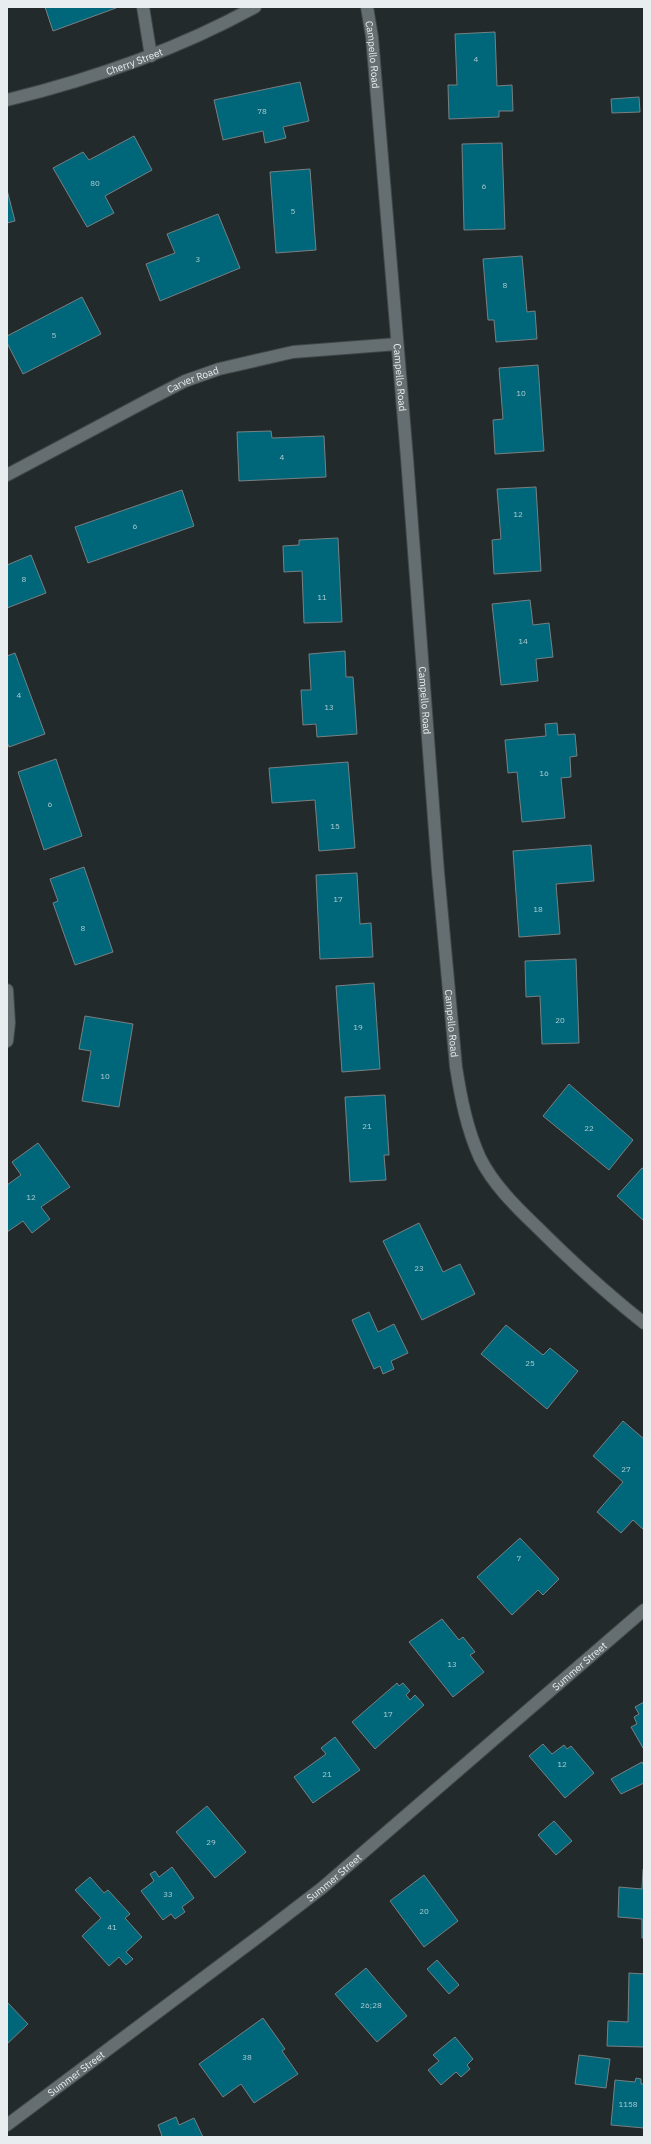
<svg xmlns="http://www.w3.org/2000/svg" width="651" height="2144" font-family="'IBM Plex Sans',sans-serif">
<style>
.building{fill:#00677a;stroke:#778083}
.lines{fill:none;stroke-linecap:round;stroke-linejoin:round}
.minor-casing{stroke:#404749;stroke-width:14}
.minor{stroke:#656e71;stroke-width:12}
.labels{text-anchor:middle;stroke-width:3.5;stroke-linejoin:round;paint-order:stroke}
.number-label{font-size:8px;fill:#aeccd2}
.street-label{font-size:10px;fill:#e8edef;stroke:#222a2c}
</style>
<rect width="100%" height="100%" fill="#222a2c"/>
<g class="building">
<polygon points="45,7 116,7 116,8 53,31"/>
<polygon points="495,32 497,86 512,85 513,111 499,111 499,117 449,119 448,85 457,85 455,34"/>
<polygon points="300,82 309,121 283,127 286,138 265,143 263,131 223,140 214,100"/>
<polygon points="639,97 640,112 612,113 611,99"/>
<polygon points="134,136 152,170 105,196 114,213 87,227 53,168 83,152 89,160"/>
<polygon points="502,143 505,229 464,230 462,144"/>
<polygon points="310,169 316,250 276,253 270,172"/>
<polygon points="7,190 15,221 7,223"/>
<polygon points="218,214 240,268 160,301 146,264 175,253 167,234"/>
<polygon points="522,256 527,312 535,311 537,339 496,342 494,320 488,320 483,259"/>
<polygon points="82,297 101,334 23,374 7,343 7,336"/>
<polygon points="538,365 544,451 495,454 493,420 503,419 499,368"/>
<polygon points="271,431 272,438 324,436 326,477 239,481 237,432"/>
<polygon points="536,487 541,571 494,574 492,540 501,539 497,489"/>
<polygon points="182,490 194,526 88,563 75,527"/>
<polygon points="338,538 342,622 304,623 302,571 284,572 283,546 299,545 299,540"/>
<polygon points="31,555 46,593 7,608 7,565"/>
<polygon points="530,600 533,625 549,623 553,657 536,659 538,681 501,685 492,604"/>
<polygon points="345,651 346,677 353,677 357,734 317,737 316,724 303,725 301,690 311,690 309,654"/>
<polygon points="15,653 45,734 9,747 7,742 7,656"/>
<polygon points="557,723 558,735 575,734 577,756 570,757 571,777 561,778 565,818 522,822 517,772 508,773 505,740 546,736 545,724"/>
<polygon points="56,759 82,836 44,850 18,772"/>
<polygon points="348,762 355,848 319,851 315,800 272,803 269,768"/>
<polygon points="591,845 594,881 556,884 560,934 519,937 513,851"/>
<polygon points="84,867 113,952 75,965 53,903 58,901 50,879"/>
<polygon points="357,873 360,924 371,923 373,957 320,959 316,875"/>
<polygon points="576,959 579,1043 542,1044 540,996 526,997 525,961"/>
<polygon points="374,983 380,1069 342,1072 336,986"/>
<polygon points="85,1016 133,1024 119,1107 82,1101 91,1051 79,1049"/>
<polygon points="569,1084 633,1140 609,1170 543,1116"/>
<polygon points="385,1095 389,1155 384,1155 386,1180 350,1182 345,1097"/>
<polygon points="38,1143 70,1187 41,1207 50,1219 32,1233 23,1221 7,1232 7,1185 21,1175 12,1162"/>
<polygon points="642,1168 644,1169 644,1221 617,1196"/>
<polygon points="419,1223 443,1272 460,1264 475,1294 422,1320 383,1241"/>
<polygon points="369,1312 378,1332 394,1324 408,1353 391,1361 394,1369 383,1374 380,1366 374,1369 352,1320"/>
<polygon points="506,1325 543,1355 550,1348 578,1371 547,1409 481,1354"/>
<polygon points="623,1421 644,1439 644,1530 633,1520 621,1533 597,1512 623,1482 593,1456"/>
<polygon points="520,1538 559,1579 543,1595 538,1590 512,1615 477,1577"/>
<polygon points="442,1619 459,1640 463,1637 475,1652 470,1655 484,1672 453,1697 409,1642"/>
<polygon points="397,1683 399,1686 403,1683 410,1691 406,1695 410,1700 415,1695 424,1705 375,1749 352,1722"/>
<polygon points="644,1702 644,1747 643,1748 631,1727 637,1724 634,1717 639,1714 635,1707"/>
<polygon points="335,1737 360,1770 313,1803 294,1777 326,1754 321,1748"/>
<polygon points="543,1744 552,1754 564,1745 567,1749 571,1746 594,1773 565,1798 529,1756"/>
<polygon points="642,1762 644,1766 644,1783 621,1794 611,1779"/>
<polygon points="207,1806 246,1852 215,1878 176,1832"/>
<polygon points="554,1821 572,1841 556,1855 538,1835"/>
<polygon points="172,1867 194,1898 182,1907 185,1912 175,1919 171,1914 163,1920 141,1891 154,1881 150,1874 155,1871 159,1877"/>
<polygon points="643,1869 644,1869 644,1938 642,1938 642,1919 618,1917 619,1887 642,1889"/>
<polygon points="424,1875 458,1921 424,1947 390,1901"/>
<polygon points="90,1877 104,1893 108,1890 130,1914 125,1918 142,1937 126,1952 133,1959 126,1965 119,1957 109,1966 82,1936 101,1918 75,1890"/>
<polygon points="437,1960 459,1985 449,1994 427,1969"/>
<polygon points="366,1968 407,2016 377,2042 335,1994"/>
<polygon points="629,1973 644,1974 644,2047 607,2046 608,2021 628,2022"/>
<polygon points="7,2002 28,2024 7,2044"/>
<polygon points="263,2018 285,2049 282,2051 298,2074 254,2103 241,2084 223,2097 199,2064"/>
<polygon points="455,2037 473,2059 467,2065 470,2069 461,2077 456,2072 441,2085 428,2070 439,2061 433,2055"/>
<polygon points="579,2055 610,2059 606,2088 575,2084"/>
<polygon points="636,2078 641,2079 641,2084 644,2084 644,2128 611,2125 615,2080 635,2082"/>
<polygon points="176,2117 179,2125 194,2118 203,2137 159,2137 162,2136 158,2125"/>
</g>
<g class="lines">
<defs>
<g id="minor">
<polyline points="143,7 151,56"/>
<path id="s1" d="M367 7 372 37 407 458 438 872 456 1067C461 1099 467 1129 480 1158 493 1184 515 1206 536 1226 570 1260 606 1293 644 1323"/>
<path id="s2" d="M7 100C93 79 177 50 255 7"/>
<path id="s3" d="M7 475 150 399 185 381 219 369 293 352 397 344"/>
<polyline points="7,990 9,1023 7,1041"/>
<path id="s4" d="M7 2125 266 1931 322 1888 644 1610"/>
</g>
</defs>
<use href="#minor" class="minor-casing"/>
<use href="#minor" class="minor"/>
</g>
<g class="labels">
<g class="number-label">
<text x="476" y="62">4</text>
<text x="262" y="114">78</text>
<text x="95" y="186">80</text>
<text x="484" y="189">6</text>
<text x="293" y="214">5</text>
<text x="198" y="262">3</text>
<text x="505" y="288">8</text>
<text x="54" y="338">5</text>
<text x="521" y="396">10</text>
<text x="282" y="460">4</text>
<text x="518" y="517">12</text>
<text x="135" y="529">6</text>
<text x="24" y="582">8</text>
<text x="322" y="600">11</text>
<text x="523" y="644">14</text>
<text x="19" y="698">4</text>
<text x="329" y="710">13</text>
<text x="544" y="776">16</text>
<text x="50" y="807">6</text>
<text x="335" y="829">15</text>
<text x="338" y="902">17</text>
<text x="538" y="912">18</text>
<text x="83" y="931">8</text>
<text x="560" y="1023">20</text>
<text x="358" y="1030">19</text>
<text x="105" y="1079">10</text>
<text x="367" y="1129">21</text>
<text x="589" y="1131">22</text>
<text x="31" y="1200">12</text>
<text x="419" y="1271">23</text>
<text x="530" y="1366">25</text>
<text x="626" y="1472">27</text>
<text x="519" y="1561">7</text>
<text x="452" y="1667">13</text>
<text x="388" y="1717">17</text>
<text x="562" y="1767">12</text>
<text x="327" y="1777">21</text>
<text x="211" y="1845">29</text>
<text x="168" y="1897">33</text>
<text x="424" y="1914">20</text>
<text x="112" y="1930">41</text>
<text x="371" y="2008">26;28</text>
<text x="247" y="2060">38</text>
<text x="628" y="2107">1158</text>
</g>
<g class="street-label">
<text dy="4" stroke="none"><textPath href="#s1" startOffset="48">Campello Road</textPath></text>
<text dy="4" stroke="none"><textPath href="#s2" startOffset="133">Cherry Street</textPath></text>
<text dy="4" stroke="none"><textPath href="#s1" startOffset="372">Campello Road</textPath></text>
<text dy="4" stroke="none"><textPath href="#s3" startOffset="209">Carver Road</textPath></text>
<text dy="4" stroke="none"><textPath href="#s1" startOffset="696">Campello Road</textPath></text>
<text dy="4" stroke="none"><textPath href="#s1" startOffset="1020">Campello Road</textPath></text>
<text dy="4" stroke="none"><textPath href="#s4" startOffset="734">Summer Street</textPath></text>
<text dy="4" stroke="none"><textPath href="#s4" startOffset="410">Summer Street</textPath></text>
<text dy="4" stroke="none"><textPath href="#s4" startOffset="86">Summer Street</textPath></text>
</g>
</g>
<rect width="651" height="2144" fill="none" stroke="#e8edef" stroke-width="16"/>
</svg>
